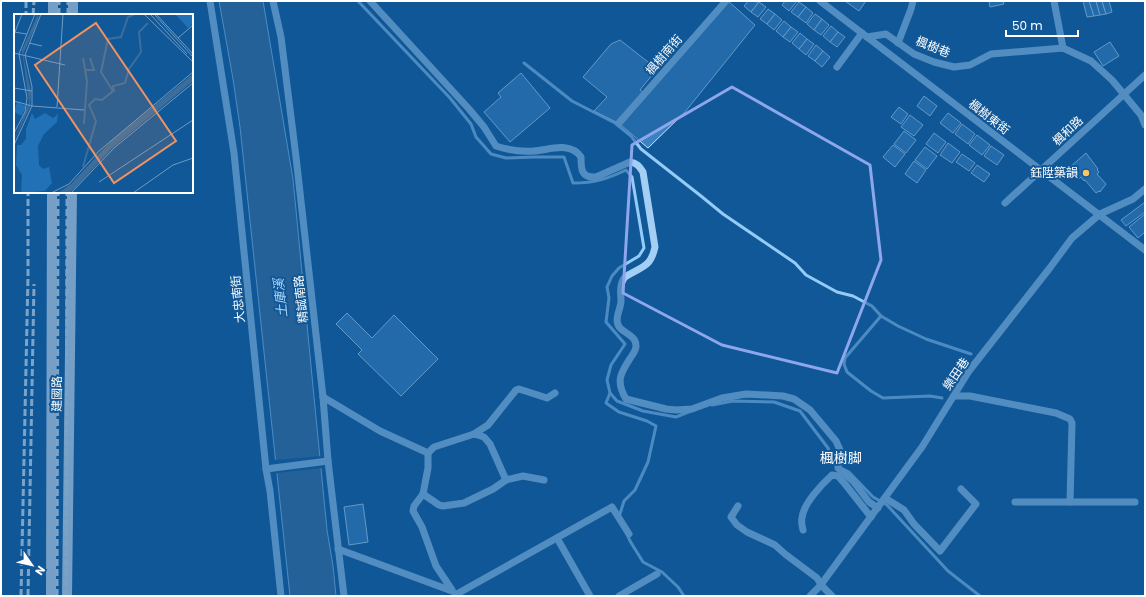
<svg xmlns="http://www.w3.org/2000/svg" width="1146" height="597" font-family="Poppins,'Noto Sans TC',sans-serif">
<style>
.water{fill:#3c6e9c;stroke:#94cbf7}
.pier{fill:#115898}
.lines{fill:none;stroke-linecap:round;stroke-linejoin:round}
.stream{stroke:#94cbf7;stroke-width:3}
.building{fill:#3a82c1;stroke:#cbe6fe}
.minor{stroke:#a3cff4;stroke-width:7}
.major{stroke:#eff7ff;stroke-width:10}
.rail{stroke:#fff;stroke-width:3;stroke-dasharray:7 3;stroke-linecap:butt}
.marked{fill:none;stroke:#8ea6ec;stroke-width:3;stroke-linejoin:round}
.poi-dot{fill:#ffc565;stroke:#115898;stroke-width:1.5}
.labels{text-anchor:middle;stroke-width:4;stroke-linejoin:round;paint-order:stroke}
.street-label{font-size:12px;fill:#fff;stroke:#115898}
.poi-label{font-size:12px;fill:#fff;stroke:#115898;text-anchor:end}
.water-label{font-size:13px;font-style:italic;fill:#afd8fa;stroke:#115898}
.quarter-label{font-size:14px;fill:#fff;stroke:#115898}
.inset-river{fill:none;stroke:#3c6e9c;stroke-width:2}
.inset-road{fill:none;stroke:#709bc1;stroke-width:1}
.view{fill:#f09361;fill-opacity:0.15;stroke:#f09361;stroke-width:2}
.inset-edge{fill:none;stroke:#fff;stroke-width:2}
</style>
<rect width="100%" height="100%" fill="#115898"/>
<polygon class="water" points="219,1 263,1 293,179 314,397 327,530 333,566 336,596 290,596 240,127 233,79"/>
<polygon class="pier" points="322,456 323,468 277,473 275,475 274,460"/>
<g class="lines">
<g class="stream">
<path d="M358 1 450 98 471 124 476 137 491 154 506 158 534 157H564L573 183C595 183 607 179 626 170L632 177 644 248 639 256 619 268 612 276 607 287 609 298 606 322 625 344 611 365 607 380 610 393 617 401 643 411 676 417 691 411"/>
<polyline points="524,63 572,101 615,123 631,136 641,149 701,196 723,214 795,263 806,275 837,292 853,296 872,306 881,316 898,326 926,339 971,354"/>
<polyline points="881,316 845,358 844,364 847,372 871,391 883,398 930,396 942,398"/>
<polyline points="610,393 606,403 619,412 647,421 656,426 648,462 635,490 624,501 619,517"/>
<polyline points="712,405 733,401 774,402 800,411 828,448 833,463 838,466"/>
<polyline points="843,469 849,472 873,497 887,505 948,571 980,596"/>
<polyline points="627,534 630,541 643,562 662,572 678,587 684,596"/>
</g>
</g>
<g class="building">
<polygon points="728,1 755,25 685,112 648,148 621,125"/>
<polygon points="748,1 759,2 751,12 744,6"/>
<polygon points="785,1 797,1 789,11 782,5"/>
<polygon points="845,1 866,1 859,11"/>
<polygon points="989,1 1003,1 1004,4 990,7"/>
<polygon points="1083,1 1089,1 1094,16 1087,17"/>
<polygon points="1089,1 1096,1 1100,15 1094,16"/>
<polygon points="1096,1 1102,1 1106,14 1100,15"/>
<polygon points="1102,1 1109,1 1112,12 1106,14"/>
<polygon points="759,2 766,7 758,17 751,12"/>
<polygon points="799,2 806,7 798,17 791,12"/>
<polygon points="806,7 813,13 806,23 798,17"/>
<polygon points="768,9 775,14 767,24 760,19"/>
<polygon points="775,14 782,20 774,30 767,24"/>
<polygon points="815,14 822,19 814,30 807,24"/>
<polygon points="822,19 829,25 821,35 814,30"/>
<polygon points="784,21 791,27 783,37 776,31"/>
<polygon points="831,26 838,32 830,42 823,36"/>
<polygon points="791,27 798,32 790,42 783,37"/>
<polygon points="838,32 845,37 837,47 830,42"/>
<polygon points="800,33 807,39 799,49 792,43"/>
<polygon points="807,39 814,44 806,55 799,49"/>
<polygon points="620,40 657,69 640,90 643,92 616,122 594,111 607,97 583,77 611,44"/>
<polygon points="1110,42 1119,56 1103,66 1094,52"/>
<polygon points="816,45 823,51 815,61 808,56"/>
<polygon points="823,51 830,57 822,67 815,61"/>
<polygon points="521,73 550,108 510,142 484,112 501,97 498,93"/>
<polygon points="924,96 937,106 930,116 917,106"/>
<polygon points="899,107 908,114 901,124 891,117"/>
<polygon points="948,113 961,123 953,133 940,123"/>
<polygon points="910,115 923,125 914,136 901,127"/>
<polygon points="962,124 975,134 968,144 955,134"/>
<polygon points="904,131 916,140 906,153 894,144"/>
<polygon points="934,133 946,142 938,153 926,144"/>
<polygon points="977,135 990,145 982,155 969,145"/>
<polygon points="948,143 960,152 952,163 940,155"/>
<polygon points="893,145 905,154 895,167 883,157"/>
<polygon points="991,146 1004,155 997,165 984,156"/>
<polygon points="925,147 937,156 927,169 915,160"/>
<polygon points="1086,153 1098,169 1097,170 1099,172 1097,174 1106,184 1100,192 1099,191 1096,193 1085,180 1084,181 1081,177 1079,179 1069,168"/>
<polygon points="962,154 975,163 969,171 956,162"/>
<polygon points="914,161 926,170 917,183 905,174"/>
<polygon points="977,165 990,174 984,182 971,173"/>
<polygon points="1145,202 1145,212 1126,226 1121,220"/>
<polygon points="1145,214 1145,232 1138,238 1129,227"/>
<polygon points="347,313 372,338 394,315 438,359 401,396 358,354 362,350 336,324"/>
<polygon points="363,504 368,542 349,545 344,507"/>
</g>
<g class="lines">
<g class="minor">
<polyline points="210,1 234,153 266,469 270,491 281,596"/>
<polyline points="273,1 281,37 296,157 323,397 328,461 344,596"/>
<path d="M370 1 469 109 484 127 496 146C508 150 521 152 534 151 549 150 570 141 581 157 581 169 581 178 596 177L630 162C637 163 639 166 643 172L655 247C651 265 645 266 630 274 627 276 624 277 623 280 619 287 621 294 621 301 621 309 613 320 620 328 626 334 636 336 636 346 636 350 634 353 631 357 621 373 615 380 626 399L666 409 676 410 692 409 722 398 746 394 783 396 794 399 810 410 836 441 840 450 838 468 853 481 869 502 878 508"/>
<polyline points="820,1 1145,250"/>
<polyline points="1054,1 1063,48"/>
<polyline points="867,37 886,34 914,54 934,62 954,67 970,65 991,54 1063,48 1091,61 1112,80 1141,115 1145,125"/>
<polyline points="898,43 911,9 913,1"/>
<polyline points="837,67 862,33"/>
<polyline points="619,123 726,1"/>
<polyline points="1005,203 1145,75"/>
<polyline points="954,396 970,396 1056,413 1070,419 1072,423 1070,502"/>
<polyline points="323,397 380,431 428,453 434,447 474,434 484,437 490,444 506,480"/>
<polyline points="474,434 488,425 516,390 519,389 547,398 555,393"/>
<polyline points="428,453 428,468 423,494 414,506 413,511 422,527 436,566 452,590"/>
<polyline points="266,469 328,461"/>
<polyline points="423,494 439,505 443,506 464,503 493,489 506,480 523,476 544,480"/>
<polyline points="885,498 904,510 914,524 940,551 976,504 961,489"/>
<polyline points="1015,502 1135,502"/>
<polyline points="738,506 731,517 737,525 747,532 775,545 785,554 817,578 822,586 832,596"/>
<path d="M803 530C802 526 801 522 802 518 803 504 822 484 832 475L838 476 845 484 871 517"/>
<polyline points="557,538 590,596"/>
<polyline points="338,549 452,591"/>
<polyline points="455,595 612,507 629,534"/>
<polyline points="619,596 657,574"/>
<polyline points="810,596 820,586 922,447 969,371 1049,269 1072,238 1100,214 1133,199 1145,189"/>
</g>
<g class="major">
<polyline points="53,15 53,1"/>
<polyline points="73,15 73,1"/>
<polyline points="51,596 52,192"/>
<polyline points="67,596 72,192"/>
</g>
<g class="rail">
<polyline points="26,1 26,15"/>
<polyline points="33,15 34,1"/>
<polyline points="59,15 59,1"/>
<polyline points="68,15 68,1"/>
<polyline points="21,596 28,276 28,192"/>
<polyline points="28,596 34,284"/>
<polyline points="57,596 58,192"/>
<polyline points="66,596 67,192"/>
</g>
</g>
<path d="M0 0H1146V597H0ZM732 87 870 165 881 260 837 373 722 345 623 293 632 145Z" fill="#115898" fill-opacity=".55" fill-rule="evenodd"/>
<path class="marked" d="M732 87 870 165 881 260 837 373 722 345 623 293 632 145Z"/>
<circle class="poi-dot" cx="1086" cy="173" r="4"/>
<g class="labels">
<g class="street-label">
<text transform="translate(933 47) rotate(22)" y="4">楓樹巷</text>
<text transform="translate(664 55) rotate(-49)" y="4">楓樹南街</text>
<text transform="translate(989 117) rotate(38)" y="4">楓樹東街</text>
<text transform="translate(1068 131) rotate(-43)" y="4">楓和路</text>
<text transform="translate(238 299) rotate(-96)" y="4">大忠南街</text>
<text transform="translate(301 299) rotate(-96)" y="4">精誠南路</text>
<text transform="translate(956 374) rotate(-56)" y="4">樂田巷</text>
<text transform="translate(57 394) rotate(-89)" y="4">建國路</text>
</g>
<g class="poi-label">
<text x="1078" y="177">鈺陞築韻</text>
</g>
<g class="water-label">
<text transform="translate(280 298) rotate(-96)" y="5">土庫溪</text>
</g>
<g class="quarter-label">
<text x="841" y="463">楓樹脚</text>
</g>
</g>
<g transform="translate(14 14)">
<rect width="179" height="179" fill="#115898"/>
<path d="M161 0H179V9L174 14ZM3 88 12 92 8 102 0 98ZM18 99 21 105 31 99 39 104 44 100 43 108 30 120 24 132 25 151 29 155 35 153 38 169 31 177 7 179 8 161 2 151 3 131H7L12 125V115Z" fill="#2071b6"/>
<path d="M24 0V5L20 16 9 40 17 78 16 93 0 127 15 88 8 36ZM179 60V67L96 136 61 174 55 179H44L57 170 98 126Z" fill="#3c6e9c"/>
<path class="inset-river" d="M69 44 73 67 70 110M72 56H80L76 44M100 78 99 72 111 69 115 55 127 38 125 18 134 9M69 153 82 107 75 91 81 85 88 86 99 77 87 58 94 25 107 23 114 3 121 0"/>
<path class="inset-road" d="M130 0 179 48M136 0 173 40M140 0 179 43M142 0 179 40M0 18 13 20M1 18 8 0M164 24 179 11M15 29 28 32M0 39 51 51M0 74 18 77M0 87 18 92 70 96M43 93 49 0M0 119 11 98 13 84 5 40 21 0M0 131 18 92V73L11 41 27 0M85 168 179 106M37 179 55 170 85 137 179 58M57 179 100 134 179 69M119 179 159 151 179 144"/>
<path class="view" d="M82 9 162 127 100 169 21 51Z"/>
<rect width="179" height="179" class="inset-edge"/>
</g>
<rect width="1146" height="597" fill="none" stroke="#ffffff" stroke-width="4"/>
<g transform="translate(32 565) rotate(124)" stroke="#115898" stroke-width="3" paint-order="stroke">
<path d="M0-3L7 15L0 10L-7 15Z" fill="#ffffff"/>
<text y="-6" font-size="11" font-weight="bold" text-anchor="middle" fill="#ffffff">N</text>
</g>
<path d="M1006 30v6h72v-6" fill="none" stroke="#ffffff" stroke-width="2"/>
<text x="1012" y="30" font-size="12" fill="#ffffff" stroke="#115898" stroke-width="3" paint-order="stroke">50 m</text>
</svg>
